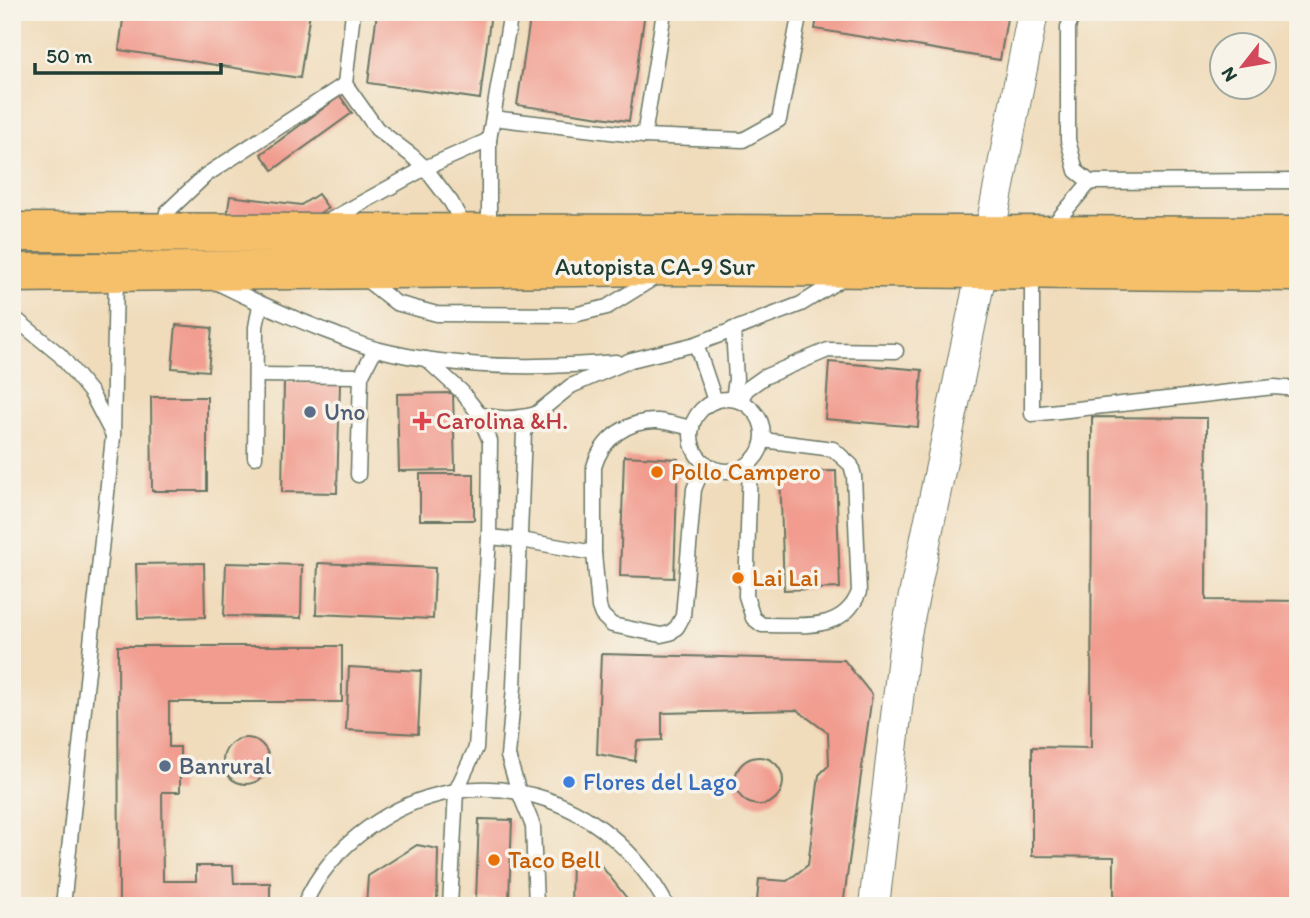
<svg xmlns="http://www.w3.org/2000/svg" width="1310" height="918" font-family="Itim,sans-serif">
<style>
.building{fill:#f19c8f}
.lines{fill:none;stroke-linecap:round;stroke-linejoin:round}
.service-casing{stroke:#687563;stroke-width:17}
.minor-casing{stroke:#687563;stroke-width:32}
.trunk-casing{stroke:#687563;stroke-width:41}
.service{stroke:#fff;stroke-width:14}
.minor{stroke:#fff;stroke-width:30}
.trunk{stroke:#f6c06b;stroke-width:38}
.service-dot{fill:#5c6f8a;stroke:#f7f3e8;stroke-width:2.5}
.health-dot{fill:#e0444e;stroke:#f7f3e8;stroke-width:2.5}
.food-dot{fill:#e8710a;stroke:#f7f3e8;stroke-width:2.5}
.shop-dot{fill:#3f7fe0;stroke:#f7f3e8;stroke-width:2.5}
.labels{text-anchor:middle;stroke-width:7;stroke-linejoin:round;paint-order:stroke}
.street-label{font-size:24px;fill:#1f3d34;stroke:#f7f3e8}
.service-label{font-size:24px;fill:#4e5e75;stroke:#f7f3e8;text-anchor:start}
.health-label{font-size:24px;fill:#be3a42;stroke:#f7f3e8;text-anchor:start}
.food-label{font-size:24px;fill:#c56008;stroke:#f7f3e8;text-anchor:start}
.shop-label{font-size:24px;fill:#366cbe;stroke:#f7f3e8;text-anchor:start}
</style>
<rect width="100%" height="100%" fill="#f7f3e8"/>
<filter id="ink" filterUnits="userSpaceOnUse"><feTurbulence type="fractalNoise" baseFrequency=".0143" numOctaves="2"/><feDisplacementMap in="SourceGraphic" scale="14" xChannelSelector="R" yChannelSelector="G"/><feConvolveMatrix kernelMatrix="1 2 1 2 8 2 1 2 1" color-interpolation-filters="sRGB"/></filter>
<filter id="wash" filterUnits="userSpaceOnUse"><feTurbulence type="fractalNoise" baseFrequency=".00686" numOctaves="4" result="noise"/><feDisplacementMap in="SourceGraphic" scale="28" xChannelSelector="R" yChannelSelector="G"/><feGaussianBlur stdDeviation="1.57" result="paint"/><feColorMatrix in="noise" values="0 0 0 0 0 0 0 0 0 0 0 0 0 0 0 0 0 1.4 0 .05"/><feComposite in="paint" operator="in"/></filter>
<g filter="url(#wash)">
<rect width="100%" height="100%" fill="#f0dcbb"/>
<g id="blocks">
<g class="building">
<polygon points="124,12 310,12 300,78 119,50"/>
<polygon points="377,12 491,12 480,99 368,83"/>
<polygon points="531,12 645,12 629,121 517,105"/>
<polygon points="818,12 1008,12 1000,60 815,29"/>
<polygon points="340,96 352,113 273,170 261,154"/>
<polygon points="318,194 328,208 306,221 227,216 230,196 301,205"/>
<polygon points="176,325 212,328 208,371 172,368"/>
<polygon points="829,362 922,370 918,427 825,419"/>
<polygon points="284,381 340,383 337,493 282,492"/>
<polygon points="453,393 455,470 399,471 397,394"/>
<polygon points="151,397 207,397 207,491 152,491"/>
<polygon points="1092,417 1207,418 1206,600 1298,601 1298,906 1114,906 1114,857 1032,856 1032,747 1091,748"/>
<polygon points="624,456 678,459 674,578 620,576"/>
<polygon points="836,471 840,588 784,590 780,472"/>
<rect x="420" y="474" width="54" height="46"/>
<polygon points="204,563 205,617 138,619 136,564"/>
<polygon points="226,563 302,565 301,618 224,616"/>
<polygon points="318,563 435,568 433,619 316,614"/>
<polygon points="118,646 342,646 342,702 169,702 169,747 180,747 180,792 162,792 163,881 196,881 196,866 233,866 234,883 270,883 270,906 119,906"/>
<polygon points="601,654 844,660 872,695 843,906 731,906 730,904 757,901 759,879 787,881 808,865 819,775 829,765 828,733 797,710 662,713 662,740 637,741 635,761 597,754"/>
<polygon points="349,667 421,671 418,734 346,730"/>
<circle cx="246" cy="761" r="23"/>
<circle cx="759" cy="781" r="24"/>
<polygon points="479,819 512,820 509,900 476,899"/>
<polygon points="417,845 438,849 437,906 366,906 368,876"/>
<polygon points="572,858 595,858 633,906 571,906"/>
</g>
</g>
</g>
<g filter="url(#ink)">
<use href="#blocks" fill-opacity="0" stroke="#687563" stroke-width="2"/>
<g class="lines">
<defs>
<g id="service">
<polyline points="353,12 345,84 377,129 411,155 425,168 451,202 466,230"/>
<polyline points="1074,12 1068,27 1068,140 1076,171 1090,182"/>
<polyline points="493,118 644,136 743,140 779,120 800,12"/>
<polyline points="644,136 664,12"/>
<polyline points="325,223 425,168 489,140"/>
<polyline points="1048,231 1090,182 1298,181"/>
<polyline points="163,232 167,212 206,175 345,84"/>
<polyline points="489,233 489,140 511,12"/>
<polyline points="1032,271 1032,414 1274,387 1298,389"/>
<polyline points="364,278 396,303 437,314 574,315 607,307 657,276"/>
<path d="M214 281C251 300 288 316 326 331 343 337 359 345 376 349 453 369 537 369 616 362"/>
<polyline points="12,316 60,355 91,393 113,435"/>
<polyline points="696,344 715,401"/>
<polyline points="426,359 462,392 479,414 490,441 489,537 476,748 456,791 450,906"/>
<polyline points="256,375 361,376"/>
<polyline points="733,399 736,379 733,329"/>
<circle cx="727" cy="435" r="36"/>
<polyline points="739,401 747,389 764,377 828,350 896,351"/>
<path d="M479 414C499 420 515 419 536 414"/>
<polyline points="255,457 256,327 260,305"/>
<path d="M750 463 746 596 753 618 762 625C799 624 843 634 859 592L854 476 851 465 833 449 763 440"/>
<polyline points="358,475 361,376 375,349"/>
<path d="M489 537 521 540 594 553V467C602 438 628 420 658 421 669 422 681 426 692 428"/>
<polyline points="594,553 599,607 602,615 612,625 661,635 670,633 677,627 683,616 694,489 705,463"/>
<polyline points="63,906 113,437 116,273"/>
<path d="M304 906C316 875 341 847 368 828 474 751 607 793 667 906"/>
<polyline points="536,906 533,826 519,792 508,756 514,687 524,432 536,414 571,386 631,360 696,344 801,304 843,278"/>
</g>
<g id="minor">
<polyline points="989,237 1033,12"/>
<polyline points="874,906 905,639 982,269"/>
</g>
<g id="trunk">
<polyline points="12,232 1298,236"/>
<polyline points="12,273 674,266 1298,272"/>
</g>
</defs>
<use href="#service" class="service-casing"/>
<use href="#minor" class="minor-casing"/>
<use href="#trunk" class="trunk-casing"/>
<use href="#service" class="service"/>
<use href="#minor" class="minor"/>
<use href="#trunk" class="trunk"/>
</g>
</g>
<g class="service-dot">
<circle cx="310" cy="412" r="7"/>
<circle cx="165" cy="766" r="7"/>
</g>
<path class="health-dot" d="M418.5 410.5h7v7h7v7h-7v7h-7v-7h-7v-7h7z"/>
<g class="food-dot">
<circle cx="657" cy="472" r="7"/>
<circle cx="738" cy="578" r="7"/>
<circle cx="494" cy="860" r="7"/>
</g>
<circle class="shop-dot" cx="569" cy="782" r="7"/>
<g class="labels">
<g class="street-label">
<text x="655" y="275">Autopista CA-9 Sur</text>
</g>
<g class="service-label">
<text x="324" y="420">Uno</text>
<text x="179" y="774">Banrural</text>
</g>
<g class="health-label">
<text x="436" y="429">Carolina &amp;H.</text>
</g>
<g class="food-label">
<text x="671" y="480">Pollo Campero</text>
<text x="752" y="586">Lai Lai</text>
<text x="508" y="868">Taco Bell</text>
</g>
<g class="shop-label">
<text x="583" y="790">Flores del Lago</text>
</g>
</g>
<rect width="1310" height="918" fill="none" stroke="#f7f3e8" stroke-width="42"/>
<g transform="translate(1243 66) rotate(239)"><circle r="33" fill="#f7f3e8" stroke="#a1aaa0" stroke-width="2"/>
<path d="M0-5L12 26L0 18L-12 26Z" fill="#d1495b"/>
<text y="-10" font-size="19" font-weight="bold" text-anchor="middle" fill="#1f3d34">N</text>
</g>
<path d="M35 63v10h186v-10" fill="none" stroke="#1f3d34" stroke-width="3.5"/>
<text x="46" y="63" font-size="21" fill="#1f3d34" stroke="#f7f3e8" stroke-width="5" paint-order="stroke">50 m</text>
</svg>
